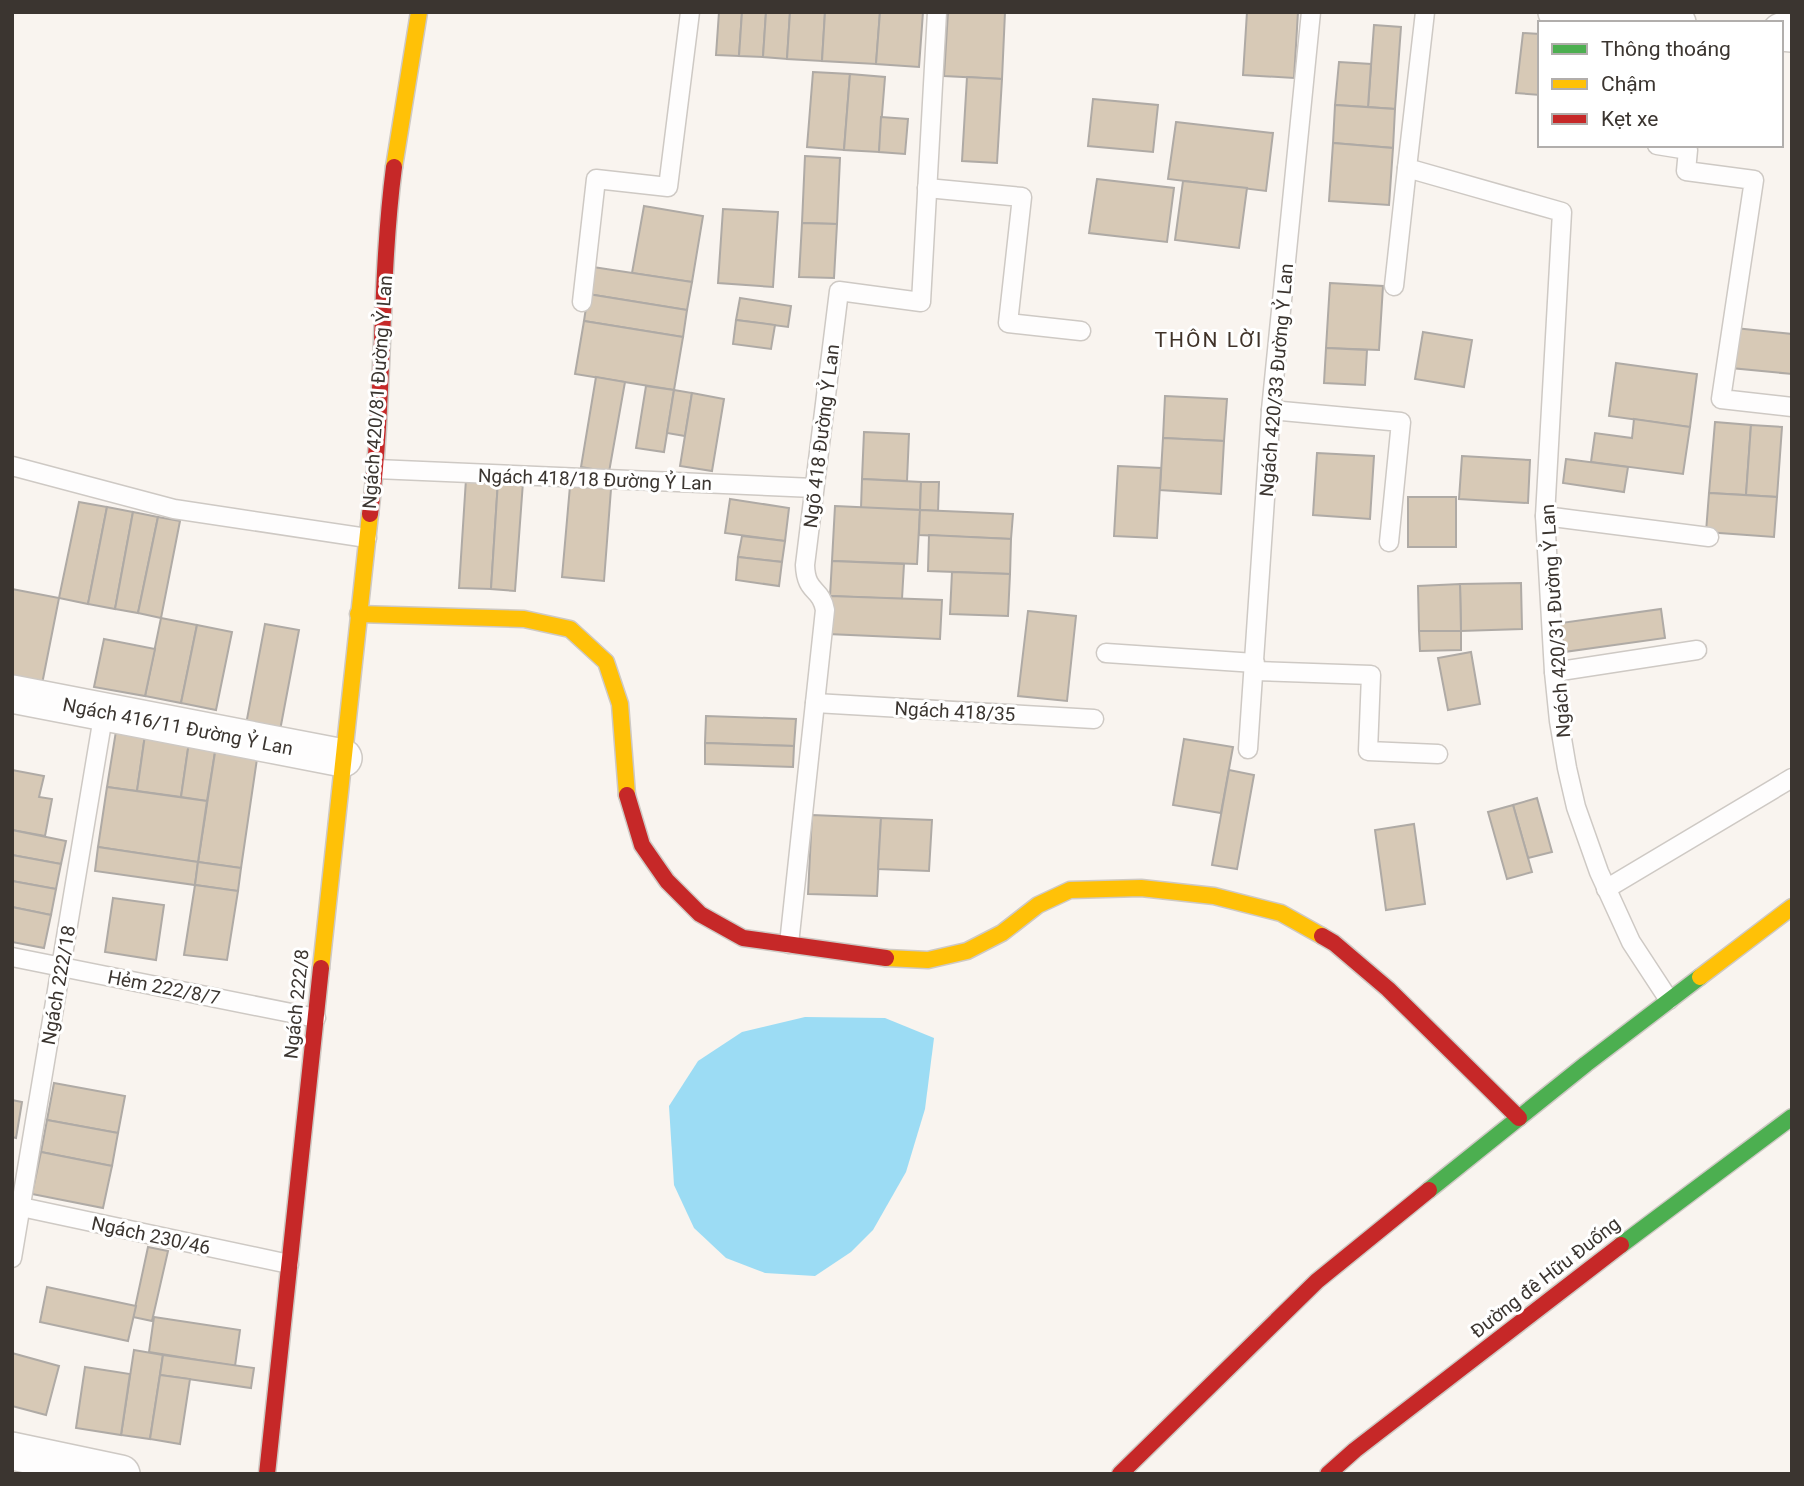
<svg xmlns="http://www.w3.org/2000/svg" width="1804" height="1486" font-family="Roboto,sans-serif">
<style>
.water{fill:#9cdcf4}
.building{fill:#d7c9b6;stroke:#afaaa5;stroke-width:2}
.lines{fill:none;stroke-linecap:round;stroke-linejoin:round}
.lane-casing{stroke:#cec9c4;stroke-width:21}
.street-casing{stroke:#cec9c4;stroke-width:40}
.fast-casing{stroke:#cec9c4;stroke-width:19}
.slow-casing{stroke:#cec9c4;stroke-width:19}
.jam-casing{stroke:#cec9c4;stroke-width:19}
.lane{stroke:#fefdfd;stroke-width:18}
.street{stroke:#fefdfd;stroke-width:37}
.fast{stroke:#4caf50;stroke-width:16}
.slow{stroke:#ffc107;stroke-width:16}
.jam{stroke:#c62828;stroke-width:16}
.labels{text-anchor:middle;stroke-width:6;stroke-linejoin:round;paint-order:stroke}
.street-label{font-size:19px;fill:#3b3530;stroke:#fff}
.neighbourhood-label{font-size:21px;letter-spacing:2px;fill:#403329;stroke:#fff}
</style>
<rect width="100%" height="100%" fill="#f9f4ef"/>
<polygon class="water" points="805,1017 885,1018 934,1038 925,1109 906,1172 873,1230 851,1252 815,1276 765,1273 726,1258 694,1228 674,1185 669,1106 698,1061 742,1032"/>
<g class="building">
<polygon points="719,12 742,12 739,56 716,55"/>
<polygon points="742,12 766,12 763,57 739,56"/>
<polygon points="766,12 790,12 787,59 763,57"/>
<polygon points="790,12 825,12 822,61 787,59"/>
<polygon points="825,12 880,12 876,64 822,61"/>
<polygon points="880,12 923,12 919,67 876,64"/>
<polygon points="948,12 1005,12 1002,79 944,76"/>
<polygon points="1247,12 1298,12 1294,78 1243,75"/>
<polygon points="1374,25 1401,27 1395,109 1368,107"/>
<polygon points="1523,33 1540,34 1540,95 1516,93"/>
<polygon points="1339,62 1371,64 1368,107 1335,105"/>
<polygon points="813,72 850,74 844,150 807,147"/>
<polygon points="850,74 885,77 879,152 844,150"/>
<polygon points="967,77 1002,79 997,163 962,161"/>
<polygon points="1093,99 1158,105 1153,152 1088,146"/>
<polygon points="1335,105 1395,109 1393,148 1333,143"/>
<polygon points="881,117 908,119 905,154 879,152"/>
<polygon points="1176,122 1273,133 1266,191 1168,179"/>
<polygon points="1333,143 1393,148 1389,205 1329,201"/>
<polygon points="805,156 840,158 837,224 802,223"/>
<polygon points="1097,179 1174,188 1167,242 1089,233"/>
<polygon points="1183,181 1247,188 1239,248 1175,240"/>
<polygon points="644,206 703,216 692,282 632,273"/>
<polygon points="723,209 778,212 773,287 718,283"/>
<polygon points="802,223 837,224 834,278 799,277"/>
<polygon points="593,267 692,282 687,310 588,294"/>
<polygon points="1330,283 1383,286 1379,350 1326,348"/>
<polygon points="588,294 687,310 683,337 584,321"/>
<polygon points="740,298 791,306 788,327 736,320"/>
<polygon points="736,320 775,325 771,349 733,344"/>
<polygon points="584,321 683,337 674,390 575,374"/>
<polygon points="1735,328 1792,334 1792,374 1731,368"/>
<polygon points="1423,332 1472,340 1464,387 1415,379"/>
<polygon points="1326,348 1367,350 1365,385 1324,383"/>
<polygon points="1616,363 1697,374 1690,427 1609,416"/>
<polygon points="596,377 625,382 609,472 581,467"/>
<polygon points="646,386 674,390 664,452 636,448"/>
<polygon points="674,390 692,393 685,436 667,433"/>
<polygon points="692,393 724,399 712,471 680,466"/>
<polygon points="1165,396 1227,399 1224,441 1163,438"/>
<polygon points="1634,419 1690,427 1683,474 1591,462 1595,433 1632,438"/>
<polygon points="1715,422 1751,425 1746,495 1709,493"/>
<polygon points="1751,425 1782,427 1777,497 1746,495"/>
<polygon points="864,432 909,434 907,481 862,479"/>
<polygon points="1163,438 1224,441 1221,494 1160,490"/>
<polygon points="1317,453 1374,456 1370,519 1313,515"/>
<polygon points="1462,456 1530,460 1528,503 1459,499"/>
<polygon points="1566,459 1628,467 1624,492 1563,483"/>
<polygon points="1118,466 1161,468 1157,538 1114,536"/>
<polygon points="466,479 498,481 491,589 459,588"/>
<polygon points="862,479 921,482 920,510 861,508"/>
<polygon points="498,481 523,482 515,591 491,589"/>
<polygon points="921,482 939,482 938,511 920,510"/>
<polygon points="570,486 611,489 604,581 562,577"/>
<polygon points="1709,493 1777,497 1774,537 1706,532"/>
<rect x="1408" y="497" width="48" height="50"/>
<polygon points="730,499 789,508 785,541 725,533"/>
<polygon points="79,502 107,507 88,604 59,598"/>
<polygon points="835,506 920,510 917,564 832,561"/>
<polygon points="107,507 133,512 115,609 88,604"/>
<polygon points="920,510 1013,514 1011,539 919,535"/>
<polygon points="133,512 158,517 138,613 115,609"/>
<polygon points="158,517 180,521 161,618 138,613"/>
<polygon points="929,535 1011,539 1010,574 928,571"/>
<polygon points="742,536 785,541 782,562 738,557"/>
<polygon points="738,557 782,562 779,586 736,580"/>
<polygon points="832,561 904,564 902,599 830,596"/>
<polygon points="952,572 1010,574 1008,616 950,614"/>
<polygon points="1521,583 1522,629 1461,631 1460,584"/>
<polygon points="1460,584 1461,631 1419,631 1418,586"/>
<polygon points="12,589 59,598 42,684 12,679"/>
<polygon points="830,596 942,600 940,639 828,634"/>
<polygon points="1661,609 1665,638 1564,652 1561,623"/>
<polygon points="1028,611 1076,616 1067,701 1018,696"/>
<polygon points="161,618 197,625 181,703 145,696"/>
<polygon points="265,624 299,630 278,741 244,735"/>
<polygon points="197,625 232,632 216,710 181,703"/>
<polygon points="1419,631 1461,631 1461,650 1420,651"/>
<polygon points="104,639 155,649 145,696 94,687"/>
<polygon points="1471,652 1480,704 1448,710 1438,658"/>
<polygon points="706,716 796,719 794,746 705,743"/>
<polygon points="116,731 145,735 137,791 107,787"/>
<polygon points="145,735 189,742 181,797 137,791"/>
<polygon points="1184,739 1233,747 1221,813 1173,805"/>
<polygon points="189,742 216,746 207,801 181,797"/>
<polygon points="705,743 794,746 793,767 705,764"/>
<polygon points="216,746 258,752 241,868 198,862"/>
<polygon points="12,770 44,776 39,797 52,799 45,836 12,830"/>
<polygon points="1229,770 1254,775 1237,869 1212,865"/>
<polygon points="107,787 207,801 198,862 98,847"/>
<polygon points="1537,798 1552,852 1528,858 1513,805"/>
<polygon points="1513,805 1532,872 1507,879 1488,812"/>
<polygon points="812,815 881,818 877,896 808,894"/>
<polygon points="881,818 932,820 929,871 878,869"/>
<polygon points="1414,824 1425,904 1386,910 1375,830"/>
<polygon points="12,830 66,841 61,864 12,855"/>
<polygon points="98,847 198,862 195,885 95,871"/>
<polygon points="12,855 61,864 56,889 12,881"/>
<polygon points="198,862 241,868 238,891 195,885"/>
<polygon points="12,881 56,889 51,915 12,907"/>
<polygon points="195,885 238,891 227,960 184,955"/>
<polygon points="113,898 164,905 156,960 105,952"/>
<polygon points="12,907 51,915 44,948 12,942"/>
<polygon points="54,1083 125,1096 118,1133 47,1120"/>
<polygon points="12,1100 22,1102 16,1138 12,1137"/>
<polygon points="47,1120 118,1133 112,1166 41,1152"/>
<polygon points="41,1152 112,1166 103,1208 32,1194"/>
<polygon points="148,1247 168,1251 152,1321 133,1317"/>
<polygon points="47,1287 136,1306 128,1341 40,1322"/>
<polygon points="154,1317 240,1330 235,1366 149,1352"/>
<polygon points="134,1350 163,1355 150,1439 121,1435"/>
<polygon points="12,1353 59,1366 46,1415 12,1406"/>
<polygon points="163,1355 254,1368 251,1388 160,1375"/>
<polygon points="85,1367 130,1374 121,1435 76,1428"/>
<polygon points="160,1375 190,1379 180,1444 150,1439"/>
</g>
<g class="lines">
<defs>
<g id="lane">
<polyline points="1425,12 1407,168 1562,212 1545,516 1554,672 1559,721 1567,768 1576,807 1599,872 1631,942 1669,1000"/>
<polyline points="1657,145 1688,150 1686,171 1754,180 1721,399 1792,407"/>
<polyline points="927,188 1022,197 1008,323 1081,331"/>
<polyline points="1394,286 1407,168"/>
<polyline points="582,302 596,179 668,187 690,12"/>
<polyline points="1271,410 1401,422 1389,542"/>
<polyline points="12,466 174,509 367,538"/>
<polyline points="376,469 814,488"/>
<polyline points="1545,516 1709,537"/>
<polyline points="1106,653 1255,663"/>
<polyline points="1254,671 1371,675 1368,751 1438,754"/>
<polyline points="1554,672 1697,650"/>
<polyline points="815,703 1094,719"/>
<polyline points="1248,749 1271,410 1311,12"/>
<polyline points="1606,889 1792,778"/>
<path d="M789 944 825 610C821 587 806 594 805 565L839 291 921 302 937 12"/>
<polyline points="12,957 316,1018"/>
<polyline points="12,1205 289,1264"/>
<polyline points="12,1258 104,711"/>
</g>
<g id="street">
<polyline points="1557,12 1677,23"/>
<polyline points="1781,32 1792,33"/>
<polyline points="12,694 343,758"/>
<polyline points="12,1451 121,1474"/>
</g>
<g id="fast">
<polyline points="1429,1190 1586,1064 1700,977"/>
<polyline points="1621,1245 1792,1117"/>
</g>
<g id="slow">
<polyline points="394,167 419,12"/>
<polyline points="358,614 524,619 570,629 606,662 620,704 627,795"/>
<polyline points="886,958 928,960 967,951 1002,933 1038,905 1070,890 1141,888 1214,896 1281,913 1322,936"/>
<polyline points="321,968 370,514"/>
<polyline points="1700,977 1792,907"/>
</g>
<g id="jam">
<path d="M370 514C385 399 379 282 394 167"/>
<polyline points="627,795 642,845 667,881 700,914 743,938 886,958"/>
<polyline points="1322,936 1334,943 1388,989 1519,1118"/>
<polyline points="267,1474 321,968"/>
<polyline points="1120,1474 1317,1281 1429,1190"/>
<polyline points="1328,1474 1355,1450 1621,1245"/>
</g>
</defs>
<use href="#lane" class="lane-casing"/>
<use href="#street" class="street-casing"/>
<use href="#fast" class="fast-casing"/>
<use href="#slow" class="slow-casing"/>
<use href="#jam" class="jam-casing"/>
<use href="#lane" class="lane"/>
<use href="#street" class="street"/>
<use href="#fast" class="fast"/>
<use href="#slow" class="slow"/>
<use href="#jam" class="jam"/>
</g>
<g class="labels">
<g class="street-label">
<text transform="translate(1276 380) rotate(-85)" y="7">Ngách 420/33 Đường Ỷ Lan</text>
<text transform="translate(377 392) rotate(-86)" y="7">Ngách 420/81 Đường Ỷ Lan</text>
<text transform="translate(821 436) rotate(-83)" y="7">Ngõ 418 Đường Ỷ Lan</text>
<text transform="translate(595 479) rotate(2)" y="7">Ngách 418/18 Đường Ỷ Lan</text>
<text transform="translate(1555 621) rotate(-94)" y="7">Ngách 420/31 Đường Ỷ Lan</text>
<text transform="translate(955 711) rotate(3)" y="7">Ngách 418/35</text>
<text transform="translate(178 726) rotate(11)" y="7">Ngách 416/11 Đường Ỷ Lan</text>
<text transform="translate(58 985) rotate(-80)" y="7">Ngách 222/18</text>
<text transform="translate(164 987) rotate(11)" y="7">Hẻm 222/8/7</text>
<text transform="translate(296 1004) rotate(-84)" y="7">Ngách 222/8</text>
<text transform="translate(151 1235) rotate(12)" y="7">Ngách 230/46</text>
<text transform="translate(1545 1277) rotate(-38)" y="7">Đường đê Hữu Đuống</text>
</g>
<g class="neighbourhood-label">
<text x="1209" y="347">THÔN LỜI</text>
</g>
</g>
<rect width="1804" height="1486" fill="none" stroke="#3b3530" stroke-width="28"/>
<rect x="1538" y="21" width="245" height="126" fill="#ffffff" stroke="#b1aeac" stroke-width="2"/>
<rect x="1552" y="44" width="35" height="10" fill="#4caf50" stroke="#b1aeac" stroke-width="2"/>
<text x="1601" y="56" font-size="21" fill="#3b3530">Thông thoáng</text>
<rect x="1552" y="79" width="35" height="10" fill="#ffc107" stroke="#b1aeac" stroke-width="2"/>
<text x="1601" y="91" font-size="21" fill="#3b3530">Chậm</text>
<rect x="1552" y="114" width="35" height="10" fill="#c62828" stroke="#b1aeac" stroke-width="2"/>
<text x="1601" y="126" font-size="21" fill="#3b3530">Kẹt xe</text>
</svg>
